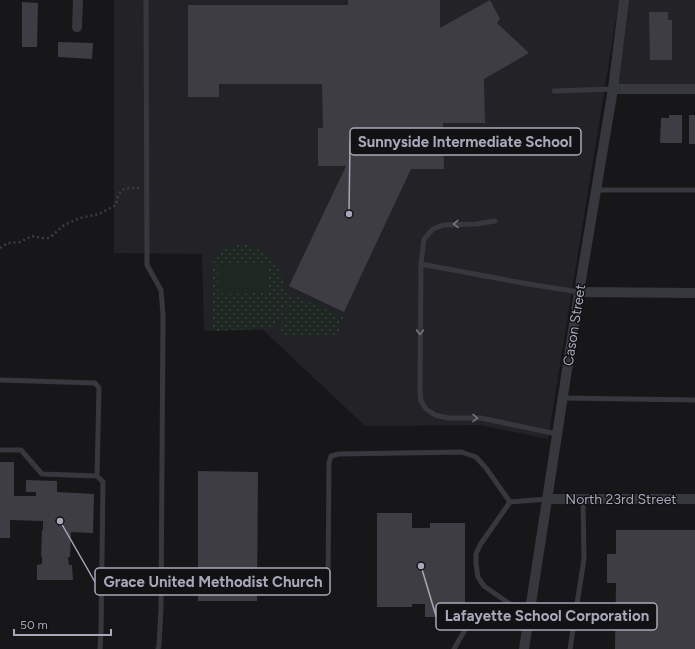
<svg xmlns="http://www.w3.org/2000/svg" width="695" height="649" font-family="Figtree,sans-serif">
<style>
.built{fill:#232226}
.grass{fill:url(#grass-dots)}
.garden{fill:#1e2721}
.building{fill:#3e3d44}
.lines{fill:none;stroke-linecap:round;stroke-linejoin:round}
.path{stroke:#3d3e45;stroke-width:2.5;stroke-dasharray:2 3;stroke-linecap:butt}
.lane{stroke:#37373e;stroke-width:5}
.street{stroke:#37373e;stroke-width:10}
.oneway{stroke:#757682}
.labels{text-anchor:middle;stroke-width:3;stroke-linejoin:round;paint-order:stroke}
.street-label{font-size:14px;fill:#a7a9ba;stroke:#121114}
.leader{fill:none;stroke:#a7a9ba;stroke-width:1.5}
.callout-dot{fill:#a7a9ba;stroke:#121114;stroke-width:1.5}
.callout{fill:#121114;stroke:#a7a9ba;stroke-width:1.5}
.callout-label{font-size:15px;text-anchor:middle;font-weight:bold;fill:#a7a9ba}
</style>
<defs>
<pattern id="grass-dots" width="8" height="8" patternUnits="userSpaceOnUse"><rect width="8" height="8" fill="#1e2721"/><path d="M2 2h.1M6 6h.1" fill="none" stroke="#3c443f" stroke-width="1.8" stroke-linecap="round"/></pattern>
</defs>
<rect width="100%" height="100%" fill="#171619"/>
<g class="built">
<polygon points="114,0 619,0 548,439 480,425 365,426 262,329 204,331 202,254 114,253"/>
<polygon points="624,0 695,0 695,89 613,89"/>
</g>
<g class="grass">
<path d="M236 245C239 245 244 244 248 245 253 247 267 253 270 257 288 275 296 313 272 329L212 331 213 263C220 251 222 249 236 245Z"/>
<path d="M289 295H295L344 318 337 335 287 336 281 332C280 322 283 323 287 314 289 308 289 302 289 295Z"/>
</g>
<polygon class="garden" points="267,264 267,293 218,294 218,265"/>
<g class="building">
<polygon points="348,0 440,0 440,28 490,0 500,19 497,23 529,53 484,79 485,123 443,123 444,169 411,169 344,312 289,286 346,166 318,166 318,128 323,128 322,84 219,84 219,97 188,97 188,5 348,5"/>
<polygon points="22,2 38,3 37,47 22,47"/>
<polygon points="649,12 668,12 668,20 672,20 672,60 650,60"/>
<polygon points="58,42 93,43 92,59 58,57"/>
<polygon points="669,115 682,115 682,143 660,143 661,118 669,118"/>
<rect x="689" y="115" width="6" height="29"/>
<polygon points="0,462 14,462 14,496 36,496 36,492 26,492 26,480 57,481 57,492 94,494 93,533 71,532 70,557 68,557 69,565 72,565 73,580 37,580 37,565 42,564 42,556 41,557 42,530 43,530 43,521 10,520 10,538 0,538"/>
<polygon points="198,471 258,472 257,601 198,601"/>
<polygon points="377,513 412,513 412,528 430,528 430,523 465,523 465,617 425,617 425,604 412,604 412,607 377,607"/>
<polygon points="616,530 695,530 695,649 615,649 616,583 607,583 607,554 616,554"/>
</g>
<g class="lines">
<path class="path" d="M0 248 8 243 20 242 32 236 42 238H49L53 235 64 225 80 218 99 214 116 205C119 188 122 188 139 188"/>
<g class="lane">
<polyline points="146,0 147,265 161,290 163,315 161,608 159,645 158,649"/>
<polyline points="554,91 613,89"/>
<polyline points="596,190 695,190"/>
<polyline points="495,221 477,224 443,225 433,229 424,239 421,264 420,391 421,401 426,409 435,415 448,418 481,418 557,434"/>
<polyline points="421,264 528,284 579,292"/>
<polyline points="0,380 95,383 99,388 97,476 103,482 101,631 100,649"/>
<polyline points="563,398 695,400"/>
<polyline points="0,450 21,450 42,474 97,476"/>
<polyline points="328,586 329,463 331,456 339,454 461,452 476,457 486,468 510,502"/>
<polyline points="529,617 484,586 478,577 476,564 476,554 480,545 510,502 548,499"/>
<polyline points="454,649 466,628 515,607"/>
<polyline points="570,649 584,559 583,499"/>
</g>
<g class="street">
<polyline points="77,27 78,0"/>
<polyline points="613,89 695,89"/>
<polyline points="579,292 695,293"/>
<polyline points="548,499 695,499"/>
<polyline points="524,649 579,292 613,89 624,0"/>
</g>
</g>
<defs><path id="oneway-chevron" d="M-2-3.5L2.5 0L-2 3.5" fill="none" stroke-width="1.6" stroke-linecap="round" stroke-linejoin="round"/></defs>
<g class="oneway">
<use href="#oneway-chevron" transform="translate(456 224) rotate(179)"/>
<use href="#oneway-chevron" transform="translate(420 332) rotate(91)"/>
<use href="#oneway-chevron" transform="translate(475 418) rotate(1)"/>
</g>
<g class="labels">
<g class="street-label">
<text transform="translate(574 325) rotate(-81)" y="5">Cason Street</text>
<text x="621" y="504">North 23rd Street</text>
</g>
</g>
<path class="leader" d="M349 214L350 141M60 521L95 582M421 566L436 616"/>
<g class="callout-dot">
<circle cx="349" cy="214" r="4"/>
<circle cx="60" cy="521" r="4"/>
<circle cx="421" cy="566" r="4"/>
</g>
<g class="callout">
<rect x="350" y="128" width="231" height="27" rx="4"/>
<rect x="95" y="568" width="235" height="27" rx="4"/>
<rect x="436" y="603" width="221" height="27" rx="4"/>
</g>
<g class="callout-label">
<text x="465" y="147">Sunnyside Intermediate School</text>
<text x="213" y="587">Grace United Methodist Church</text>
<text x="547" y="621">Lafayette School Corporation</text>
</g>
<path d="M14 629v6h97v-6" fill="none" stroke="#a7a9ba" stroke-width="2"/>
<text x="20" y="629" font-size="12" fill="#a7a9ba" stroke="#121114" stroke-width="3" paint-order="stroke">50 m</text>
</svg>
